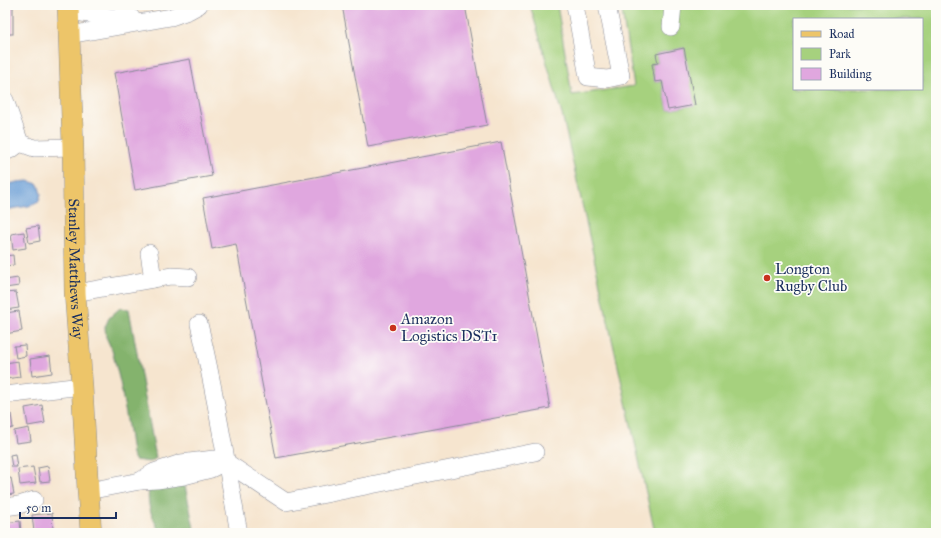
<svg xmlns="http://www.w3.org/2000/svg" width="941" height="538" font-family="'IM FELL Great Primer',serif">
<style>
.green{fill:#a6d17e;stroke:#60806e;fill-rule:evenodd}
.forest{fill:#84b36d;stroke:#507166}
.water{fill:#6a9ed6;stroke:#42669a}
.building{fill:#e0a7df}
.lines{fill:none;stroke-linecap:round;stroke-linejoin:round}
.minor-casing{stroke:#888a96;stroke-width:18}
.major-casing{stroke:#888a96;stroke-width:22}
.minor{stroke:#fff;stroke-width:17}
.major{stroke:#edc569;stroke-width:21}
.poi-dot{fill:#c8321e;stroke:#fdfcf7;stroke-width:1.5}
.labels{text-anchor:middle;stroke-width:3.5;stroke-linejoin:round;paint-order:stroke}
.street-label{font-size:15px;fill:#1b2f5e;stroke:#fdfcf7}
.poi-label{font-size:15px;fill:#1b2f5e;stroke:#fdfcf7;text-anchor:start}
</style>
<rect width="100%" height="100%" fill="#fdfcf7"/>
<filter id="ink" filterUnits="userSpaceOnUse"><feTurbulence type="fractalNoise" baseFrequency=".025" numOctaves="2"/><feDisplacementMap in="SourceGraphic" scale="8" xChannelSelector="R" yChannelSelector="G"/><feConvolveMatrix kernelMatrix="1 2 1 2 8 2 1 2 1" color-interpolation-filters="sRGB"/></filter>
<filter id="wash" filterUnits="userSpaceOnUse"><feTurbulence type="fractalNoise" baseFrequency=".012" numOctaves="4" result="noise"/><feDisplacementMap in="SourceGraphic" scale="16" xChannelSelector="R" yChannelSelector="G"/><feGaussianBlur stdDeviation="0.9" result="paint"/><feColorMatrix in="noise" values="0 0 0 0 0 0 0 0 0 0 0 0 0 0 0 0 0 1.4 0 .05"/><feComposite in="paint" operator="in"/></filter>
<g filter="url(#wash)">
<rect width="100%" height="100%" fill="#f6e5cf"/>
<path class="green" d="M530 5H557L572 95 634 86 621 5H936V533H655L563 118ZM794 19H922V89H794ZM684 48 694 105 668 110 662 81 655 82 652 64 658 63 656 54Z"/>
<g class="forest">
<polygon points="120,308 129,309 156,458 150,462 135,460 132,454 129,431 120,382 112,350 106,337 105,327 109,318"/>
<path d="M162 484 185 486 195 533H160C153 518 146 506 149 489Z"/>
</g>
<polygon class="water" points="28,181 38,184 41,194 39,201 29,206 5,210 5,185 17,182"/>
<g id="blocks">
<g class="building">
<rect x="5" y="5" width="8" height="29"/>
<polygon points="342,5 465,5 487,125 368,147"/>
<polygon points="684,48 695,105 668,110 662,81 655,82 652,64 658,63 656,54"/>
<polygon points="190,59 212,176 135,190 114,73"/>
<polygon points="501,142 550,408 276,458 236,244 212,249 203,198"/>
<polygon points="38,226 40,241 29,243 26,228"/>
<polygon points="24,232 26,248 13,250 11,234"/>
<polygon points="13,255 14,265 5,266 5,256"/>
<polygon points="18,278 19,286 5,288 5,280"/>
<polygon points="16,292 19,308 5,310 5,293"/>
<polygon points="19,311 22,331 5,334 5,313"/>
<polygon points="25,345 26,356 16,358 14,346"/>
<polygon points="50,356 52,373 32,376 30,359"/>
<polygon points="18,361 20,377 5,379 5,363"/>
<polygon points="42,405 45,423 28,426 25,408"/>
<polygon points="5,414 11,414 13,428 5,430"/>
<polygon points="29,428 31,441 16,443 14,431"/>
<polygon points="15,454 17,467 12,467 10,455"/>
<polygon points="48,466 50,481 40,482 38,468"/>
<polygon points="33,467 36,483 20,485 18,469"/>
<polygon points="11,478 14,494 5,495 5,479"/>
<polygon points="52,513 53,530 34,532 32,515"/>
<polygon points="20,521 21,533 5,533 5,523"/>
</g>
</g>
</g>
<g filter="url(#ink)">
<use href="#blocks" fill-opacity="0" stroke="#888a96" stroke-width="1"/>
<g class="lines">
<defs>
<g id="minor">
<polyline points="575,5 588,77 607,79 621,76 607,5"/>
<polyline points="68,11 110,17 131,17"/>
<polyline points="671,27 673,5"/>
<polyline points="69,35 171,17 188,11 199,5"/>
<polyline points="5,100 20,143 34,148 73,147"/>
<polyline points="5,152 12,149 20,143"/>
<polyline points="149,253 153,279"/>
<polyline points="75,293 171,276 188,277"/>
<path d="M199 324C216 393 226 463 239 533"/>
<polyline points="5,395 82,386"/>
<polyline points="140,481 154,472 181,463 214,459 226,462 286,502 535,452"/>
<polyline points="88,491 140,481 157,480 184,476 211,469 217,466"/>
<polyline points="5,507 19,505 34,500"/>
</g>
<g id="major">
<path id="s1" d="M68 5 73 147 75 293 82 386 88 491 91 533"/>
</g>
</defs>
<use href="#minor" class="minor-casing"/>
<use href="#major" class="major-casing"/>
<use href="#minor" class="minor"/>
<use href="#major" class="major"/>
</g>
</g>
<g class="poi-dot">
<circle cx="767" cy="278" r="4"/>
<circle cx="393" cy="328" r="4"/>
</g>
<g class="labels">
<g class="street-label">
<text dy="5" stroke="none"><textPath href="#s1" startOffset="264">Stanley Matthews Way</textPath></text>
</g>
<g class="poi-label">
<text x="775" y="274">Longton<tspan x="775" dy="17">Rugby Club</tspan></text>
<text x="401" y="324">Amazon<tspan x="401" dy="17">Logistics DST1</tspan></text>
</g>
</g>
<rect width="941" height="538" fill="none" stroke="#fdfcf7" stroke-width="20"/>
<rect x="793" y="18" width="130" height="72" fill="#fdfcf7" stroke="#a3aaba"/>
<rect x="801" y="31" width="20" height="6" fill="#edc569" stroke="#a3aaba"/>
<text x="829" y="38" font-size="12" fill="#1b2f5e">Road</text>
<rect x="801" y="48" width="20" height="12" fill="#a6d17e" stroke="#a3aaba"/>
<text x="829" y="58" font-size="12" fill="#1b2f5e">Park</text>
<rect x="801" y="68" width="20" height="12" fill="#e0a7df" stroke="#a3aaba"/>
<text x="829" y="78" font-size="12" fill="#1b2f5e">Building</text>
<path d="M20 512v6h96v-6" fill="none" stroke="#1b2f5e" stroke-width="2"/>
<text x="26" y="512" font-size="12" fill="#1b2f5e" stroke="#fdfcf7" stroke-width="3" paint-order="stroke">50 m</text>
</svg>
